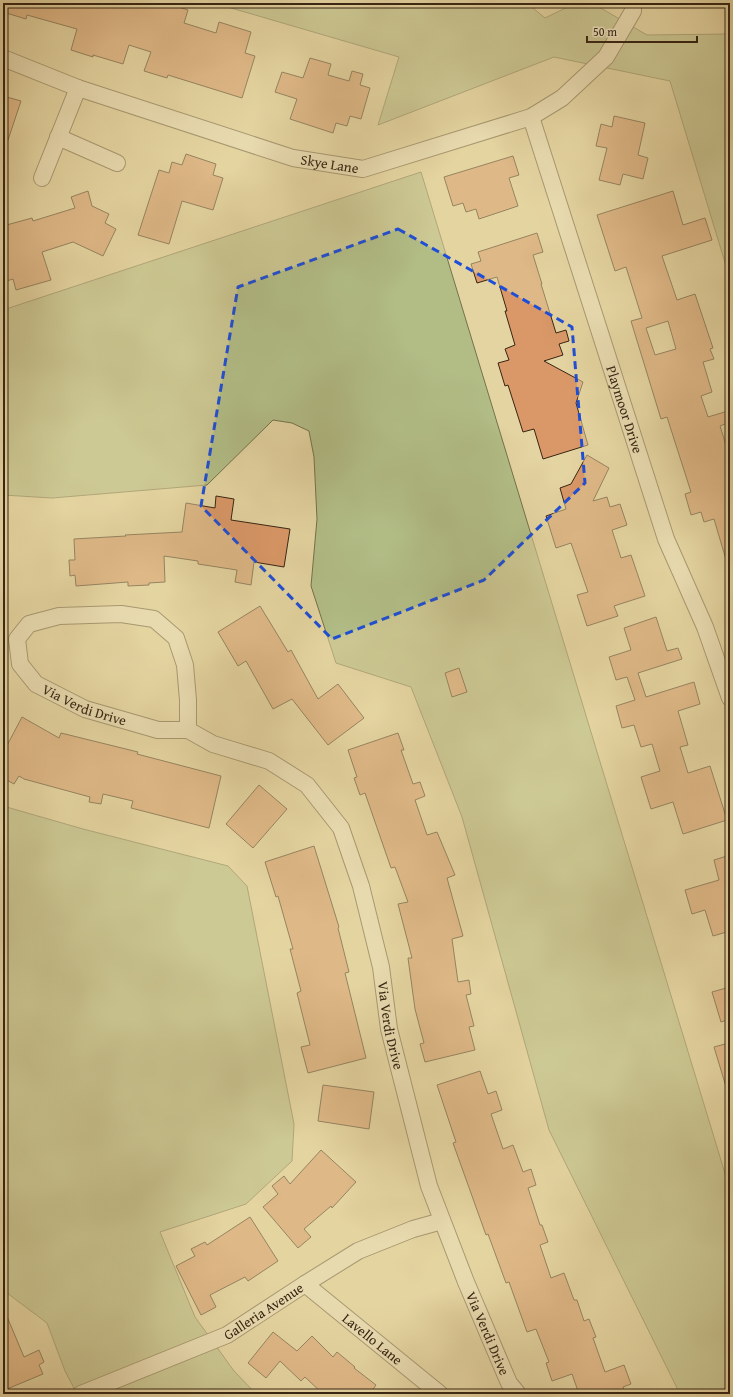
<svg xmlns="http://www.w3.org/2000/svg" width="733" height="1397" font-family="'Gentium Book Plus',serif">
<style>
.green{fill:#b2bd86;stroke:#74714c}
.building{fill:#da9868;stroke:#372513;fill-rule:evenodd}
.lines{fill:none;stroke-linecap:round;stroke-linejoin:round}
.minor-casing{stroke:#625136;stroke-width:18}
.minor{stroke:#ede3c2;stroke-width:16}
.marked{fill:none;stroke:#1d4ed8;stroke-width:3;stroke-dasharray:8 5;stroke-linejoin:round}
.labels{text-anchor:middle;stroke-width:3;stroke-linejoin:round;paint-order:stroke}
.street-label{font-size:14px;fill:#372513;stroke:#ede3c2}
</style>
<rect width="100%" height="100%" fill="#e4d4a1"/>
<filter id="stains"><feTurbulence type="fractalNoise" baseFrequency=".005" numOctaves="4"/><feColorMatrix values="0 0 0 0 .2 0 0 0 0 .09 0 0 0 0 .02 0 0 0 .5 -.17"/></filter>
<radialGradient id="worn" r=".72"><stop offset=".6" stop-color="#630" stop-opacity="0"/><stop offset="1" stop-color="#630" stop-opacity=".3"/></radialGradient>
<g class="green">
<polygon points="214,3 527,3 545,18 576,3 592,3 647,35 730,34 730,279 670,81 554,57 378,125 399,57"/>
<polygon points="421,172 730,1190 730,1394 680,1394 549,1130 462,817 411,687 336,663 311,586 317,519 314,457 309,431 292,423 273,420 207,485 52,498 3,495 3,310"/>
<polygon points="3,806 83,829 228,866 247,886 294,1124 292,1161 246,1204 160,1232 195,1317 234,1371 256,1394 77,1394 65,1371 47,1323 3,1290"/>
</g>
<g class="building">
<polygon points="3,3 167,3 188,10 184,23 216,33 219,22 251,32 245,53 255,56 242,98 168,75 167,78 144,71 151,52 129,45 123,64 93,55 93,57 71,50 77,29 27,15 26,19 3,12"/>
<polygon points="310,58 331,64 328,75 349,81 352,71 363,74 360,85 370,88 361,119 350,116 347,126 336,123 333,133 290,119 297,99 275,92 282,72 303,78"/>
<polygon points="3,96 21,101 5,149 3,149"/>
<polygon points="614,116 645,123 638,155 648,158 643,179 623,174 620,185 599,180 607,148 596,146 601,124 612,127"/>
<polygon points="186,154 216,164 213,175 223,178 213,210 182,201 169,244 138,235 159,170 169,173 172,162 182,165"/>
<polygon points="513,156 519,175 509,178 518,206 479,219 476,209 466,212 463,203 453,206 444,177"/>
<polygon points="88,191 92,206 109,214 105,223 116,229 103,256 73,242 42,252 51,280 16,290 13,279 3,282 3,226 32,218 33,221 75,208 71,197"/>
<path d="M673 191 683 225 705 218 712 240 662 256 677 300 695 294 713 348 710 349 714 359 703 362 712 392 701 396 708 417 728 411 730 418V422L720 426 730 458V562L727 563 714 519 704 522 701 512 691 515 685 494 691 492 667 417 661 419 631 321 642 318 626 267 615 271 597 215ZM668 321 676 349 655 355 646 328Z"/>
<polygon points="537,233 543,252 533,255 542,284 541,284 556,333 566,330 569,341 559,344 563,355 544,361 583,382 576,403 588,445 543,459 534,429 523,432 508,385 505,386 498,363 509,360 505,349 515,345 505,311 507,311 497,277 477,283 471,264 481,261 478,252"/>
<polygon points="587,455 609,468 593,501 607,497 610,507 620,504 627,525 612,530 621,558 631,555 645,596 614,606 618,616 587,626 577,595 588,592 571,543 556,548 546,516 566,509 560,488 571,484"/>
<polygon points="216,496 234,499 231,520 290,529 284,567 254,562 251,585 235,582 237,570 198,564 198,561 164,556 165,582 149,583 149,585 128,586 128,582 76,586 75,575 70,576 69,560 75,560 74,539 126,536 125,535 182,532 186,503 215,508"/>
<polygon points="260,606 288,652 291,650 318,699 338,684 364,718 328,745 292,699 273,709 246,661 238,666 218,632"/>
<polygon points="656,617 667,651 678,648 682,659 638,673 646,697 694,682 700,704 678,711 688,745 680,747 688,773 710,766 727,820 683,834 673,802 651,809 641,777 660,771 652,744 641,747 634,725 622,728 616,706 635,700 627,677 616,680 609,657 631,650 624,628"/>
<polygon points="459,668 467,692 452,697 445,673"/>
<polygon points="22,717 59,738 61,733 138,752 137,754 221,776 209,828 131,808 133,801 103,794 101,804 89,802 90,797 24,779 19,776 14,784 3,778 3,753"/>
<polygon points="398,733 404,750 401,750 413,784 420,782 425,796 415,800 427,835 437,832 455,875 447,878 463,936 452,939 458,982 469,980 471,994 466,995 474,1026 469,1027 475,1050 425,1062 420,1044 424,1043 415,1009 408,958 412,958 398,904 408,902 395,867 391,868 365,793 360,795 354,778 357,777 348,750"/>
<polygon points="259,785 287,809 253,848 226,824"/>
<polygon points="314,846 339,927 338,928 349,972 345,973 366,1058 308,1073 301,1047 310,1045 297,993 301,991 290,949 293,949 278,896 276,897 265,862"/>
<polygon points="730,855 730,931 713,936 705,910 692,914 685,890 719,880 714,860"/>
<polygon points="730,987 730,1019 721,1022 712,992"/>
<polygon points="725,1044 730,1059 730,1090 727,1090 714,1047"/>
<polygon points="480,1071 488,1094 496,1091 502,1110 491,1114 503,1149 513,1145 523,1172 531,1169 536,1185 528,1188 540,1225 542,1225 548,1242 540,1245 551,1278 564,1273 574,1300 577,1300 584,1321 589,1319 596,1337 593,1338 605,1372 624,1365 631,1384 623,1387 626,1394 579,1394 572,1374 552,1381 546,1363 549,1362 536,1329 527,1332 509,1282 506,1283 488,1234 486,1235 453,1143 456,1142 437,1085"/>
<polygon points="323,1085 374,1092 369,1129 318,1121"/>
<polygon points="321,1150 356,1182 332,1208 331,1206 304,1229 311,1237 298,1248 263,1207 278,1194 272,1186 284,1176 290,1184"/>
<polygon points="250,1217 278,1261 248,1281 245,1277 210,1295 216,1307 201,1315 176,1266 195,1256 191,1249 205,1242 207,1245"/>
<polygon points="3,1307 24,1357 39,1350 44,1362 39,1365 43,1374 7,1389 3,1379"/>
<polygon points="273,1332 297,1351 312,1336 333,1357 337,1352 355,1367 354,1368 376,1385 370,1394 323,1394 305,1377 301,1381 280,1361 266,1378 248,1363"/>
</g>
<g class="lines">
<defs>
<g id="minor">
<path id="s1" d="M3 58 78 88 293 158 363 169 531 117 562 98 606 57 633 11V3"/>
<path id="s2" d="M531 117 666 539 705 627 730 698"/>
<polyline points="58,137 117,163"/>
<polyline points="42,178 78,88"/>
<path id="s3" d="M188 730V700L185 665 176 638 154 619 121 614 59 616 29 624 17 639 20 664 36 684 85 709 158 730H188L213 744 269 761 307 785 341 828 361 886 381 967 389 1029 429 1186 466 1282 509 1383 518 1394"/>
<path id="s4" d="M305 1284 440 1394"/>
<path id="s5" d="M81 1394 227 1335 305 1284 358 1251 413 1229 442 1221"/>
</g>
</defs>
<use href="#minor" class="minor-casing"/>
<use href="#minor" class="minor"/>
</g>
<path d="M0 0H733V1397H0ZM398 229 572 327 585 483 484 580 332 639 201 506 238 287Z" fill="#e4d4a1" fill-opacity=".55" fill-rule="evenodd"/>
<path class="marked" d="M398 229 572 327 585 483 484 580 332 639 201 506 238 287Z"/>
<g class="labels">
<g class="street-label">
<text dy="5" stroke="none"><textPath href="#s1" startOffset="344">Skye Lane</textPath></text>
<text dy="5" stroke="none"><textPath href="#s2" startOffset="307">Playmoor Drive</textPath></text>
<text dy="5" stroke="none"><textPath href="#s3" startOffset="372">Via Verdi Drive</textPath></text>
<text dy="5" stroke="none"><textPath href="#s3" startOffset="871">Via Verdi Drive</textPath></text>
<text dy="5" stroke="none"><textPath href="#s5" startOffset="201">Galleria Avenue</textPath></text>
<text dy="5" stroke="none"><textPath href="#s3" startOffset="1195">Via Verdi Drive</textPath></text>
<text dy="5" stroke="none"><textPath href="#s4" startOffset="87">Lavello Lane</textPath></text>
</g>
</g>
<rect width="733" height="1397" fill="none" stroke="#e4d4a1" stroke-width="16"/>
<rect x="4" y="4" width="725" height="1389" fill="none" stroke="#372513" stroke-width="2"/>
<rect x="8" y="8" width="717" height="1381" fill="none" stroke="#372513"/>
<path d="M587 36v6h110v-6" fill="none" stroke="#372513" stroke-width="2"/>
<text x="593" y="36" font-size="12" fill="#372513" stroke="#ede3c2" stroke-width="3" paint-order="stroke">50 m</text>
<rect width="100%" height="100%" filter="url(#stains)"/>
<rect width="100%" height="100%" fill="url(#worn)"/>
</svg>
